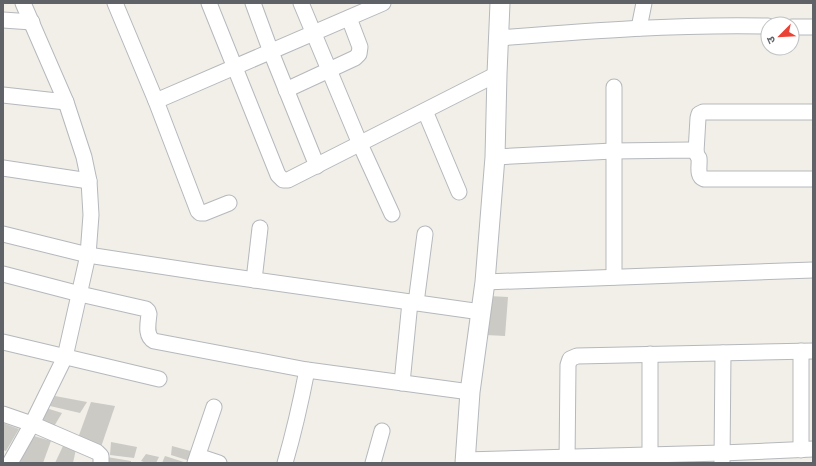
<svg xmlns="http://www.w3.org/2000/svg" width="816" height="466" font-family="'DejaVu Sans','Noto Sans Devanagari',sans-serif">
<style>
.building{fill:#cccac5}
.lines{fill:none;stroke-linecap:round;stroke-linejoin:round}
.minor-casing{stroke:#b5b8bc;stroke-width:17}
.tertiary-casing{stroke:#b5b8bc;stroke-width:21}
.minor{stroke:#fff;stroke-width:15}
.tertiary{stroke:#fff;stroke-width:19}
</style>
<rect width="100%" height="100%" fill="#f1efe8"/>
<g class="building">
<polygon points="489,296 508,297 505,336 486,335"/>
<polygon points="55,396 87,402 80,413 50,406"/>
<polygon points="91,402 115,406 101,447 78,438"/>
<polygon points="46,408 62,413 53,428 39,423"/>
<polygon points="3,423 19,429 6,451 3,450"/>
<polygon points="34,436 51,441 43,463 24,463 19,461"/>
<polygon points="111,442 137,447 134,458 110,455"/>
<polygon points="63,446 76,449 73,463 55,463"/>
<polygon points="172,446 194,452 190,461 171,455"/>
<polygon points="146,454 159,457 156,463 146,463 141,461"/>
<polygon points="165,456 187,463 162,463"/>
<polygon points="107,457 131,461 131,463 107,463"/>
</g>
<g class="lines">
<defs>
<g id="minor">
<polyline points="115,3 156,101 198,211 200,213 204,213 229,203"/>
<polyline points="209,3 278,175 283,180 288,180 497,74"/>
<polyline points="253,3 271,52 317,166"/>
<polyline points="301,3 360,144 392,214"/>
<polyline points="3,20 32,22"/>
<polyline points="792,27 813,27"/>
<polyline points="639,28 644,3"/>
<path d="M499 38C589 31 678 24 768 26"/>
<polyline points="614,87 614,277"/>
<polyline points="286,90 355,58 359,54 360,47 349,18"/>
<polyline points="3,95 66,102"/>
<polyline points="156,101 383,3"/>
<polyline points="425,111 459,192"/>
<polyline points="696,152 698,118 699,114 703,112 813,112"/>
<path d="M495 157 613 151 690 150 696 152C696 153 698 157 699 158 700 165 696 176 704 179H813"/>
<polyline points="3,168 89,181"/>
<polyline points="3,234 88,255 206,273 481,312"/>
<path d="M3 274 80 294 146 309 148 311 149 314C148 324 145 336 154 341L307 370 470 392"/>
<polyline points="254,280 260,228"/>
<polyline points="485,282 813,270"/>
<polyline points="416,303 425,234"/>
<polyline points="3,342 159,379"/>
<polyline points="801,351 801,450"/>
<polyline points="402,383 410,302"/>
<polyline points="3,414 32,424 97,452 101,456 101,463"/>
<polyline points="198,456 219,463"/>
<polyline points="465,460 722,453 813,449"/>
<polyline points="722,462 723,353"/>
<polyline points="10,463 32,424 65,357 88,255 91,215 89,181 84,157 66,102 23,3"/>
<polyline points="195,463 214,407"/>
<path d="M285 463C294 432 301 401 307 370"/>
<polyline points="373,463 382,431"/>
<polyline points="567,463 568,365 570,359 577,356 813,351"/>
<polyline points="650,463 650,354"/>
</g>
<polyline id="tertiary" points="465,463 470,392 485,282 495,157 497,74 500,3"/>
</defs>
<use href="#minor" class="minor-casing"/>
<use href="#tertiary" class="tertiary-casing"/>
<use href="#minor" class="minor"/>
<use href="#tertiary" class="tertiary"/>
</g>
<rect width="816" height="466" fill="none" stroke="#5f6368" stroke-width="8"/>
<g transform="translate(780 36) rotate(246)"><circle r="19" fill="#ffffff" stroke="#bfc1c3"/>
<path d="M0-3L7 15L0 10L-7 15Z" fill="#ea4335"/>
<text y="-6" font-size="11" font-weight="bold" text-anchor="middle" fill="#5f6368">उ</text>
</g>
</svg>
